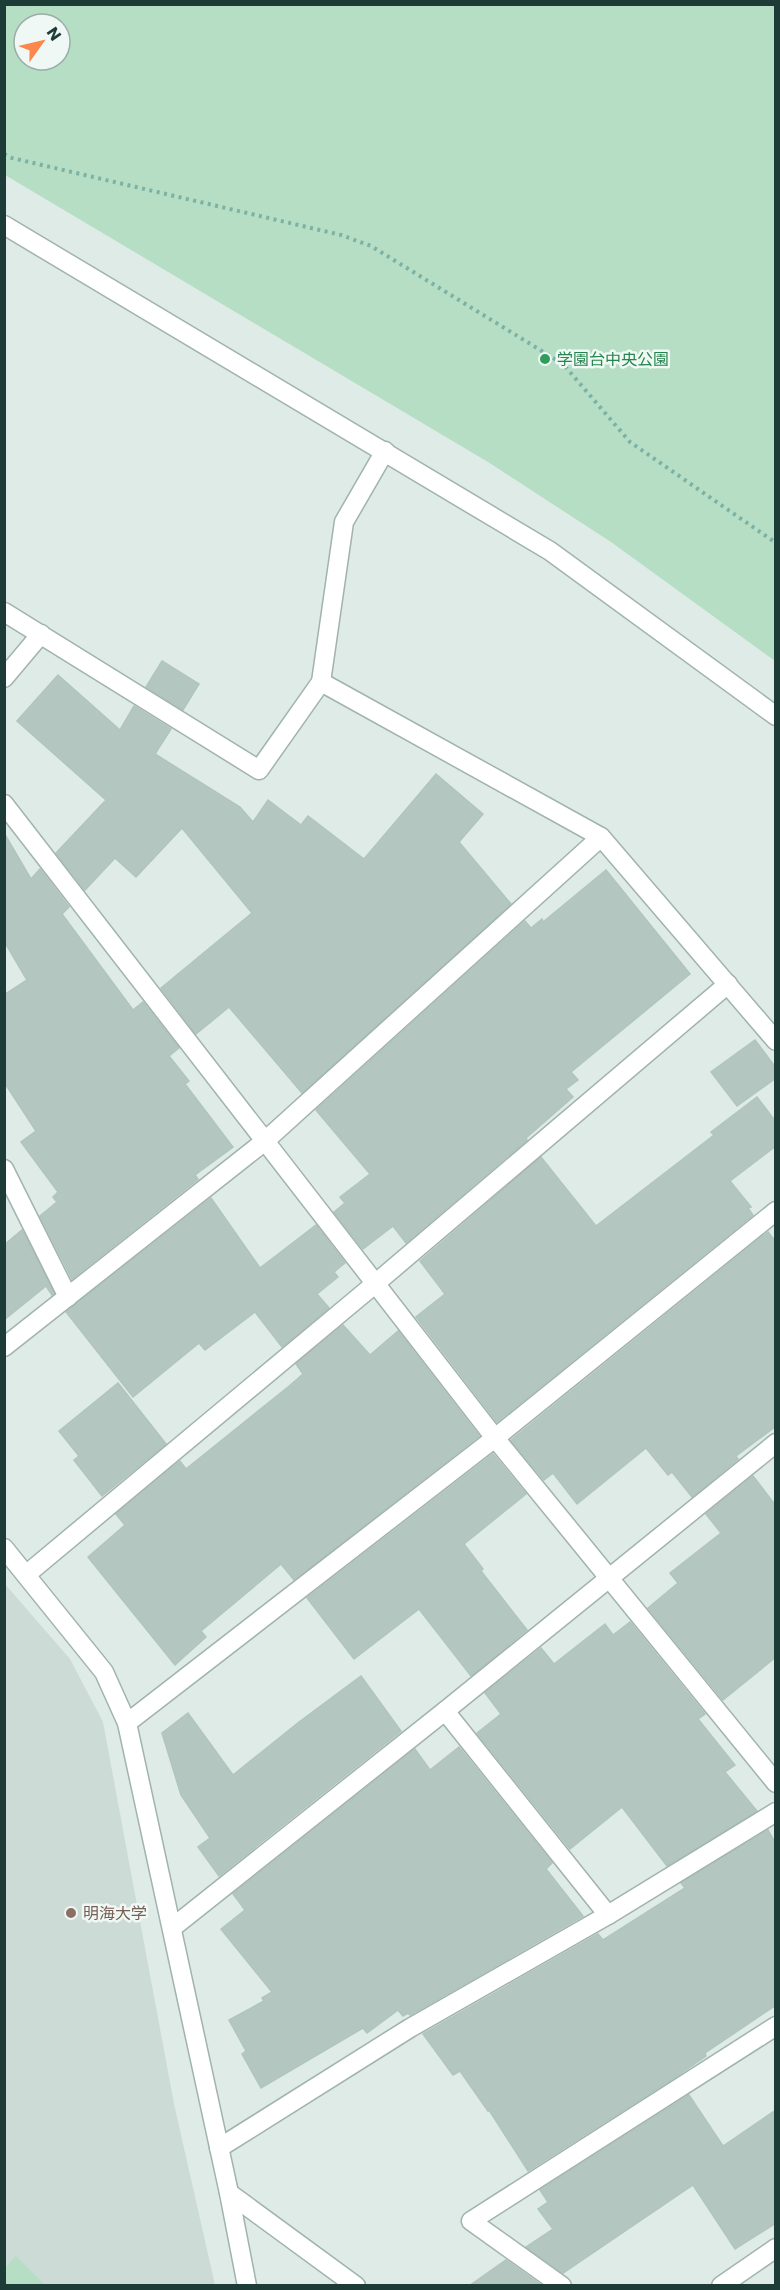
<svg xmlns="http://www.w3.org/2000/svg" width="780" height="2290" font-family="Poppins,'Noto Sans JP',sans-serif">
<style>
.built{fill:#cddbd6}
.green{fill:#b5dec4;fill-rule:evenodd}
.building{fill:#b4c6c0;stroke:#b0c5be;stroke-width:1.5}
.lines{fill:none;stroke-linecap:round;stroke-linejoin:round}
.minor-casing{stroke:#a1b3af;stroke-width:21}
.path{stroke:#7cb1a5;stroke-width:4;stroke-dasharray:3 4.5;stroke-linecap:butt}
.minor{stroke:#fff;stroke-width:18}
.leisure-dot{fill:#2e9e5b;stroke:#eff8f4;stroke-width:2}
.education-dot{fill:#8d6e63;stroke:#eff8f4;stroke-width:2}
.labels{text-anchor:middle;stroke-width:5;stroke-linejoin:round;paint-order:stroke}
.leisure-label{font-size:16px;fill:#27864d;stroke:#eff8f4;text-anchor:start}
.education-label{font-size:16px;fill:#785e54;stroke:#eff8f4;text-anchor:start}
</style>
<rect width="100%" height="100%" fill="#deebe7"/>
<polygon class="built" points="4,1583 70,1659 103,1722 174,2104 215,2285 5,2285"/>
<g class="green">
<path d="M4 5H775V661L611 542 488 462 5 175ZM24 24H60V60H24Z"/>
<polygon points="16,2256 45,2285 5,2285 5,2268"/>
</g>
<g class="building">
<polygon points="162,661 199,684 183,710 146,687"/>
<polygon points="58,675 120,730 134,706 171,729 155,754 240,807 253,822 268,800 301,825 308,816 364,859 436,774 483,814 459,842 511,904 302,1093 229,1007 196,1034 161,988 252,913 182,828 136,877 115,858 85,890 56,853 106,800 17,721"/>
<polygon points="4,833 31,879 40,869 69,907 62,914 133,1010 143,1002 179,1048 169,1056 189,1081 185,1084 233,1147 195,1175 198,1179 72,1279 40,1216 57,1202 53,1197 58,1192 21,1142 36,1131 4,1082 4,995 27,980 4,941"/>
<polygon points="606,870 690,974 571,1072 578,1080 566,1089 573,1097 526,1138 527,1140 406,1243 393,1226 363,1249 334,1212 345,1203 340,1197 370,1174 316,1110 525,921 531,928 542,919 543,922"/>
<polygon points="755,1040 776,1068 776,1078 737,1106 711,1072"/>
<polygon points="757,1097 776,1122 776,1146 730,1181 751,1207 748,1208 753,1215 497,1422 416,1317 445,1294 420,1261 541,1157 596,1226 714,1135 711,1132"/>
<polygon points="211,1198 260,1268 316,1225 345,1263 334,1272 338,1277 317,1294 329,1308 282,1347 255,1312 205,1350 199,1343 133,1397 66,1312"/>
<polygon points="22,1230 54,1293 52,1295 46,1286 4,1320 4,1245"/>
<polygon points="768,1232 776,1242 776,1426 736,1456 738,1459 692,1497 672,1472 668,1475 646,1448 577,1504 553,1473 544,1480 511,1440"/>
<polygon points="343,1325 370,1355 398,1331 479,1436 294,1580 281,1564 201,1631 206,1637 175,1665 88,1557 125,1525 116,1514 180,1461 186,1469 288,1387 303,1374 296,1364"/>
<polygon points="118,1383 166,1444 102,1496 74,1460 79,1456 59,1431"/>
<polygon points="493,1454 526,1494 464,1544 483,1569 481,1571 527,1630 471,1676 419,1609 354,1659 307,1598"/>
<polygon points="753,1476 776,1506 776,1657 723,1700 648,1608 678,1583 670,1573 721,1533 706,1514"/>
<polygon points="630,1622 705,1714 698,1719 735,1765 725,1772 757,1811 667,1866 622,1807 570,1849 477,1733 501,1714 485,1693 541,1648 554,1664 605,1624 613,1635"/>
<polygon points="361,1676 401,1731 219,1876 198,1847 210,1838 181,1795 162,1733 188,1713 233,1775 299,1722"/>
<polygon points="459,1747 552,1863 546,1869 583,1916 410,2015 408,2013 403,2016 398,2010 367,2033 363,2028 261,2088 242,2054 246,2051 229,2020 264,2001 262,1998 272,1992 221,1929 245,1910 233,1894 415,1749 430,1770"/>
<polygon points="768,1830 776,1844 776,2005 705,2053 706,2056 677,2076 528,2171 489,2110 488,2111 460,2071 453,2075 423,2034 598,1934 603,1940 685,1888 681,1883"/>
<polygon points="689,2095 723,2146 776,2110 776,2223 735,2249 693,2185 563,2273 526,2247 553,2229 538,2209 548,2202 540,2190"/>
<polygon points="506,2260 542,2286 469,2286"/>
</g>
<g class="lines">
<defs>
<g id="minor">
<polyline points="4,225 550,551 776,716"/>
<polyline points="4,612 259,770 321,682 601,837"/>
<polyline points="4,678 41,634"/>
<polyline points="321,682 344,522 385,451"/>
<polyline points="4,804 495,1438 776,1783"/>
<polyline points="4,1169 68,1297"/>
<polyline points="4,1347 265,1141 601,837 776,1041"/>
<polyline points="4,1548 104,1672 127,1723 229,2193 247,2286"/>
<polyline points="27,1574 376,1283 728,984"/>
<polyline points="445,1711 608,1915"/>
<polyline points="127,1723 495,1438 776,1211"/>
<polyline points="172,1928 445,1711 776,1443"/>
<polyline points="219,2148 410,2028 608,1915 776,1812"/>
<polyline points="229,2193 356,2286"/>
<polyline points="562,2286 471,2221 776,2026"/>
<polyline points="721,2286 776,2248"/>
</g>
</defs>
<use href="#minor" class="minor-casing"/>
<polyline class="path" points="4,154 12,158 341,235 371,246 563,364 630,442 776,543"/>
<use href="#minor" class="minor"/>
</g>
<circle class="leisure-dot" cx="545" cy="359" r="6"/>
<circle class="education-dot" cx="71" cy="1913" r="6"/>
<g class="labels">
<g class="leisure-label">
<text x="557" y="365">学園台中央公園</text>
</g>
<g class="education-label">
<text x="83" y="1919">明海大学</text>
</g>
</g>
<rect width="780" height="2290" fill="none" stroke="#1e3c37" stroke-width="12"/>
<g transform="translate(42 42) rotate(56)"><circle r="28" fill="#eff8f4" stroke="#9bada8" stroke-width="1.5"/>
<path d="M0-4.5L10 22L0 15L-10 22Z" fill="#fc874c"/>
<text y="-9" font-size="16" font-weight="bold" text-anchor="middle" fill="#1e3c37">N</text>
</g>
</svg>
